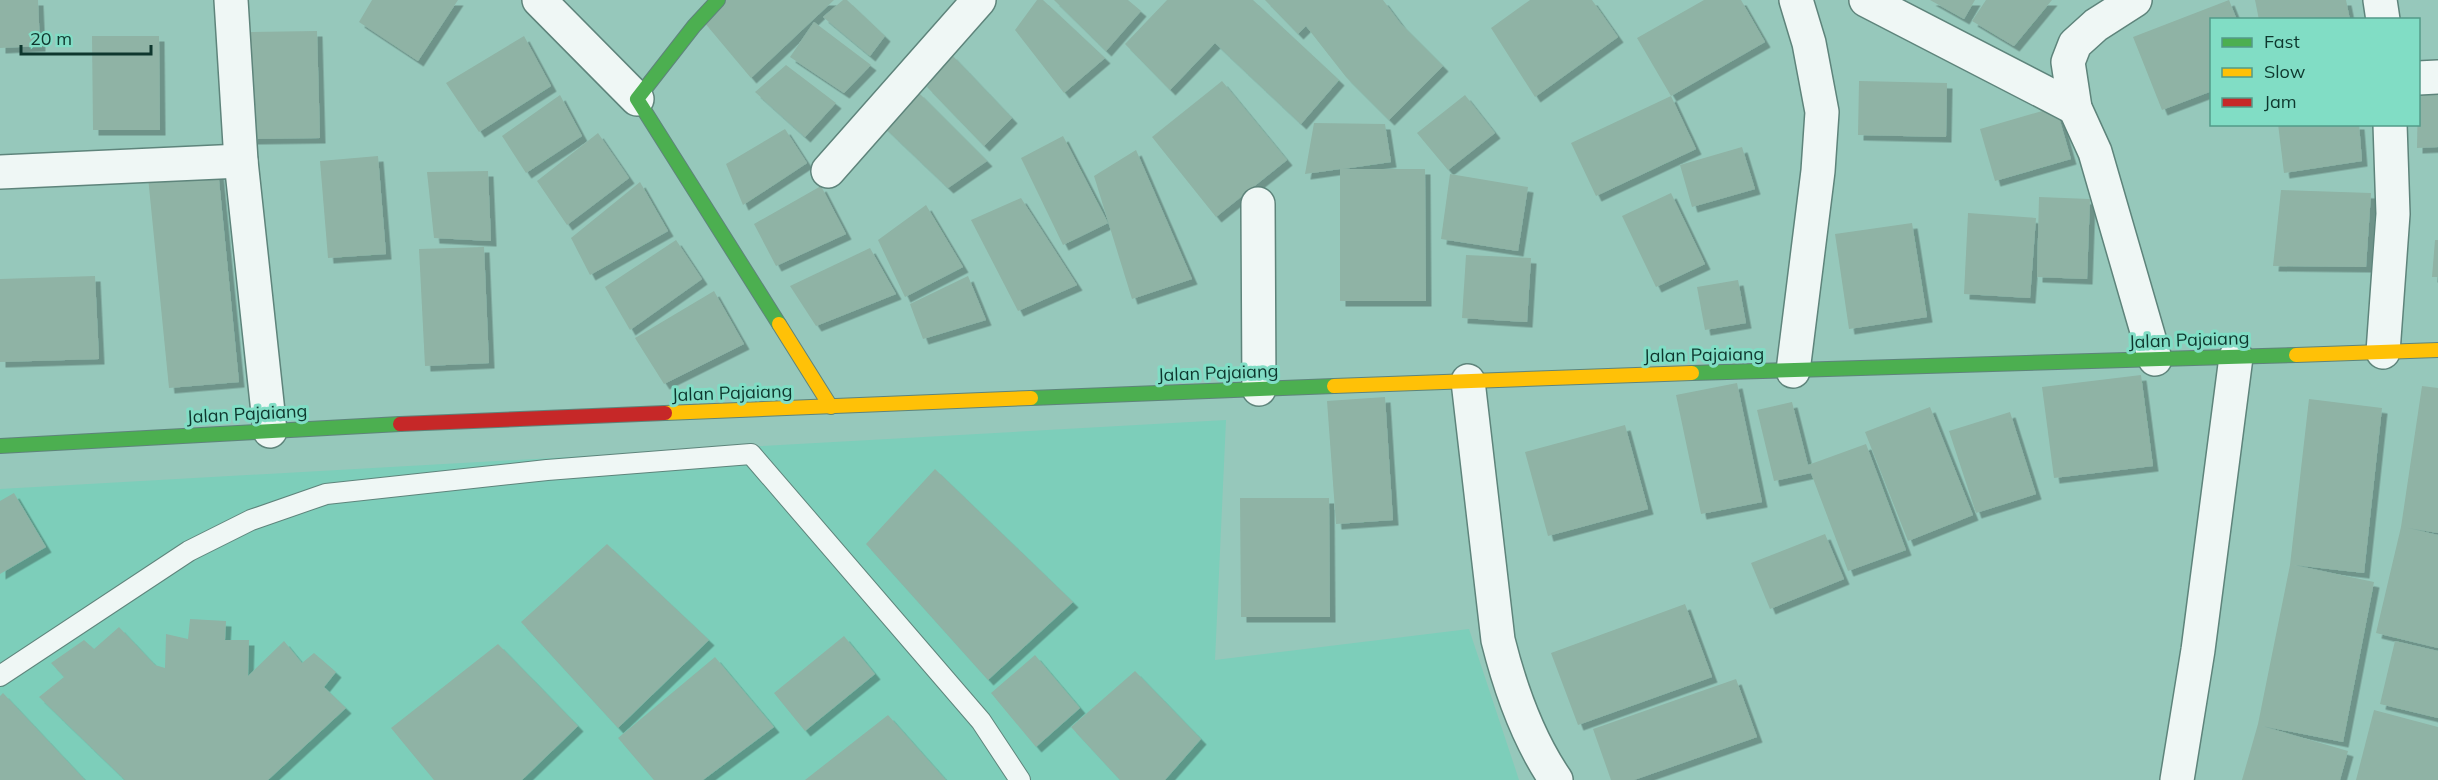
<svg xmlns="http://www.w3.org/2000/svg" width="2438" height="780" font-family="Mulish,sans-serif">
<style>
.built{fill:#7dceba}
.building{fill:#8fb3a5;filter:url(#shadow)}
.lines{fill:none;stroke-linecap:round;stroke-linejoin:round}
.lane-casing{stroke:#5e847b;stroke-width:22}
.street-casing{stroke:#5e847b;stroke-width:36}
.fast-casing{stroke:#5e847b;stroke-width:16}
.slow-casing{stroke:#5e847b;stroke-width:16}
.jam-casing{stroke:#5e847b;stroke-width:16}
.lane{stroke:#eff7f5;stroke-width:20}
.street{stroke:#eff7f5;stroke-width:33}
.fast{stroke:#4caf50;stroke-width:14}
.slow{stroke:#ffc107;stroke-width:14}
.jam{stroke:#c62828;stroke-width:14}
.labels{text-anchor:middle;stroke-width:6;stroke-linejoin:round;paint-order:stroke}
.street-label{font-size:18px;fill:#0e372e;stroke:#81ddc5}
</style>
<defs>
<filter id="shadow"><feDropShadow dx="5.5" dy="5.5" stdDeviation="0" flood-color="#0004"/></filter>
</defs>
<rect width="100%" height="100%" fill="#96c8bb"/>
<polygon class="built" points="1226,420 1215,660 1469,629 1519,780 0,780 0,489"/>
<g class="building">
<polygon points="0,0 38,0 40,46 0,48"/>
<polygon points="372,0 458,0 418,61 359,22"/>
<polygon points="724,0 834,0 751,78 704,22"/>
<polygon points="843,0 847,0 885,36 870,56 823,17"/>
<polygon points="1037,0 1043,0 1105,58 1064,93 1015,30"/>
<polygon points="1054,0 1128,0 1141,11 1106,51"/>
<polygon points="1167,0 1253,0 1339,80 1301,124 1215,43 1170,90 1125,44"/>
<polygon points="1265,0 1383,0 1401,24 1443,66 1389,120 1346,77 1306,26 1298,34"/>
<polygon points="1530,0 1592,0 1618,37 1535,97 1491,28"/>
<polygon points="1704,0 1741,0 1765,42 1671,96 1637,38"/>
<polygon points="1930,0 1975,0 1964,19"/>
<polygon points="1986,0 2052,0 2014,46 1972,21"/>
<polygon points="2229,0 2237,20 2212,20 2212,91 2162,110 2133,37"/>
<polygon points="2255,0 2346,0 2350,20 2259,20"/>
<polygon points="814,22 871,65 844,93 790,57"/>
<polygon points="317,31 320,138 252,139 250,32"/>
<polygon points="92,36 159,36 160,130 93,130"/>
<polygon points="524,36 551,86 479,132 446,83"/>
<polygon points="951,54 1012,118 984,146 927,87"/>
<polygon points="786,65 836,103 805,137 755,92"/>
<polygon points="1222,81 1287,160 1216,217 1152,137"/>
<polygon points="1859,81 1947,83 1946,137 1858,135"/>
<polygon points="2438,90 2438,147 2417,148 2418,91"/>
<polygon points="918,92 987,161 948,188 882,125"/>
<polygon points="560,95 582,136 526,173 502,136"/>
<polygon points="1465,95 1495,133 1448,170 1417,133"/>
<polygon points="1671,96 1696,149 1596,196 1571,143"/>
<polygon points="2056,107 2071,159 1995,181 1980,129"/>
<polygon points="1314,123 1385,124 1391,162 1343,169 1425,169 1426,301 1340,301 1340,169 1305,174"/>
<polygon points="2278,124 2359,124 2362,161 2284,173"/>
<polygon points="785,129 807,163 743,205 726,164"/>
<polygon points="598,133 629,178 567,225 537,181"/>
<polygon points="1063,136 1108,223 1063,245 1021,158"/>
<polygon points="1742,147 1755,189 1692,207 1680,165"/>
<polygon points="1136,150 1192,279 1132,299 1094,176"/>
<polygon points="378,156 386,254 328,258 320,161"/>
<polygon points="218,170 239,382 169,388 148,177"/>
<polygon points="488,171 491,241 434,238 427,172"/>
<polygon points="1450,174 1528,187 1518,251 1441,239"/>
<polygon points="640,182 668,231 590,275 571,238"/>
<polygon points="821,186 846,234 776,266 754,224"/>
<polygon points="2281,190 2371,193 2366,267 2273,266"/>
<polygon points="1671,193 1705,264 1656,287 1622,216"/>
<polygon points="2039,197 2090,199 2087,279 2037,277"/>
<polygon points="1021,198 1077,285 1018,311 971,220"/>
<polygon points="926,205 963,267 905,297 878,240"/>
<polygon points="1968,213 2036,218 2030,298 1964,294"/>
<polygon points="1912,223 1927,317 1849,329 1835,234"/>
<polygon points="676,240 702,279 630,330 605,287"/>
<polygon points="2435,240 2438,240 2438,277 2432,277"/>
<polygon points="484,247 489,363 425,366 419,249"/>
<polygon points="870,248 896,294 816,326 790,286"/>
<polygon points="1466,255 1531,258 1527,322 1462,318"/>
<polygon points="95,276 99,359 0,362 0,279"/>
<polygon points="968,276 986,320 923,339 910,304"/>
<polygon points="1738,280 1746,323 1705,330 1697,287"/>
<polygon points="714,291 744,344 664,384 635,338"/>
<polygon points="2141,375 2153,466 2054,478 2042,387"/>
<polygon points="1737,383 1762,502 1701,514 1676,395"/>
<polygon points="2422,386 2438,388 2438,533 2408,528 2438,535 2438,648 2376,633 2401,527"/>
<polygon points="1385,397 1393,520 1336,524 1327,401"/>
<polygon points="2309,399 2382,408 2364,573 2294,565 2374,582 2343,742 2262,726 2348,751 2340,780 2242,780 2258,724 2290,565"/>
<polygon points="1792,402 1808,465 1866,444 1906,550 1848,571 1811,473 1774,481 1757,410"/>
<polygon points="1930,407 1973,515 1908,541 1865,432"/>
<polygon points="2010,412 2036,494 1976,513 1949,431"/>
<polygon points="1625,425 1648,509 1548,536 1525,452"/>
<polygon points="935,469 1073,602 988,680 866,544"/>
<polygon points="14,493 46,547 0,574 0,501"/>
<polygon points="1240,498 1329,498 1330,617 1241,617"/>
<polygon points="1825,534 1844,579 1770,609 1751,563"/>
<polygon points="607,544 709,640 618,728 521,622"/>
<polygon points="1685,604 1712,677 1578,725 1551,653"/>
<polygon points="190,619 226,621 225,640 249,640 248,676 284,641 302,663 314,653 336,672 324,687 346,708 268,780 125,780 39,697 64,677 51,663 84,640 94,649 119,627 155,665 165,668 166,634 188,639"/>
<polygon points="844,636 875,674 805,731 774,693"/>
<polygon points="2395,641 2438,651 2438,718 2380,704"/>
<polygon points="498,644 578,726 522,780 434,780 391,728"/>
<polygon points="1035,655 1080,708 1036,747 991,693"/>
<polygon points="715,657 774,727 703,780 654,780 618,738"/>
<polygon points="1135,671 1201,739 1165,780 1120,780 1071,727"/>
<polygon points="1736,679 1757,737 1634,780 1611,780 1593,729"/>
<polygon points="3,693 85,780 0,780 0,696"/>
<polygon points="2374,710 2438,727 2438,780 2356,780"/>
<polygon points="888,715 946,780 805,780"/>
</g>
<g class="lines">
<defs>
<polyline id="lane" points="0,676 189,551 251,520 326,494 547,470 751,454 981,721 1020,780"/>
<g id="street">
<polyline points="231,0 241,161 270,431"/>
<polyline points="539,0 637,99"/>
<polyline points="1866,0 2075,108"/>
<polyline points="2135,0 2096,25 2075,44 2068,62 2075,108 2095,152 2155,359"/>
<polyline points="2380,0 2383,20"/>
<polyline points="2418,78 2438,77"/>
<polyline points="828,171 979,0"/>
<polyline points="0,172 241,161"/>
<polyline points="1258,204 1259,389"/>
<polyline points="2383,352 2393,214 2390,124"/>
<polyline points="1793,371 1818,171 1822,112 1809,43 1796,0"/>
<path d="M1468 381 1498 640C1510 688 1528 739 1556 780"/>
<polyline points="2177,780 2198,650 2236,357"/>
</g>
<g id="fast">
<polyline points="718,0 694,26 637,99 779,324"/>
<polyline points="1692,373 2296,355"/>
<polyline points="1031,398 1334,386"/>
<polyline points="0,446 400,424"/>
</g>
<g id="slow">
<polyline points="779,324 831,407"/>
<polyline points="2296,355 2438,350"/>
<polyline points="1334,386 1692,373"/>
<polyline points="665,413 1031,398"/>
</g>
<polyline id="jam" points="400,424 665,413"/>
</defs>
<use href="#lane" class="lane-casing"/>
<use href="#street" class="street-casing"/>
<use href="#fast" class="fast-casing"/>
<use href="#slow" class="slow-casing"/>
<use href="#jam" class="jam-casing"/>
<use href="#lane" class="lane"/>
<use href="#street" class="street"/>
<use href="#fast" class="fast"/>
<use href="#slow" class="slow"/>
<use href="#jam" class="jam"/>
</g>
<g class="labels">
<g class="street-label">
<text transform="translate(2189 340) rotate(-2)" y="6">Jalan Pajaiang</text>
<text transform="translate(1704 355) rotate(-1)" y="6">Jalan Pajaiang</text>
<text transform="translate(1218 373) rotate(-2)" y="6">Jalan Pajaiang</text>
<text transform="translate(732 393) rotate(-2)" y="6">Jalan Pajaiang</text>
<text transform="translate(247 414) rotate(-3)" y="6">Jalan Pajaiang</text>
</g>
</g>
<rect x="2210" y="18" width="210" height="108" fill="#81ddc5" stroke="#539b89" stroke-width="1.5"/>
<rect x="2222" y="38" width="30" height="9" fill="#4caf50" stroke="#539b89" stroke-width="1.5"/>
<text x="2264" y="48" font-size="18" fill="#0e372e">Fast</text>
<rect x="2222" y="68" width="30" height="9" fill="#ffc107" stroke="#539b89" stroke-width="1.5"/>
<text x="2264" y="78" font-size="18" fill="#0e372e">Slow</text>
<rect x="2222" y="98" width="30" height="9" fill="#c62828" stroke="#539b89" stroke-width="1.5"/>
<text x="2264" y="108" font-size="18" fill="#0e372e">Jam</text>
<path d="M21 45v9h130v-9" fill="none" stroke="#0e372e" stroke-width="3"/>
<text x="30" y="45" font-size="18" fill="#0e372e" stroke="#81ddc5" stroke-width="4.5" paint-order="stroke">20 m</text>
</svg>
